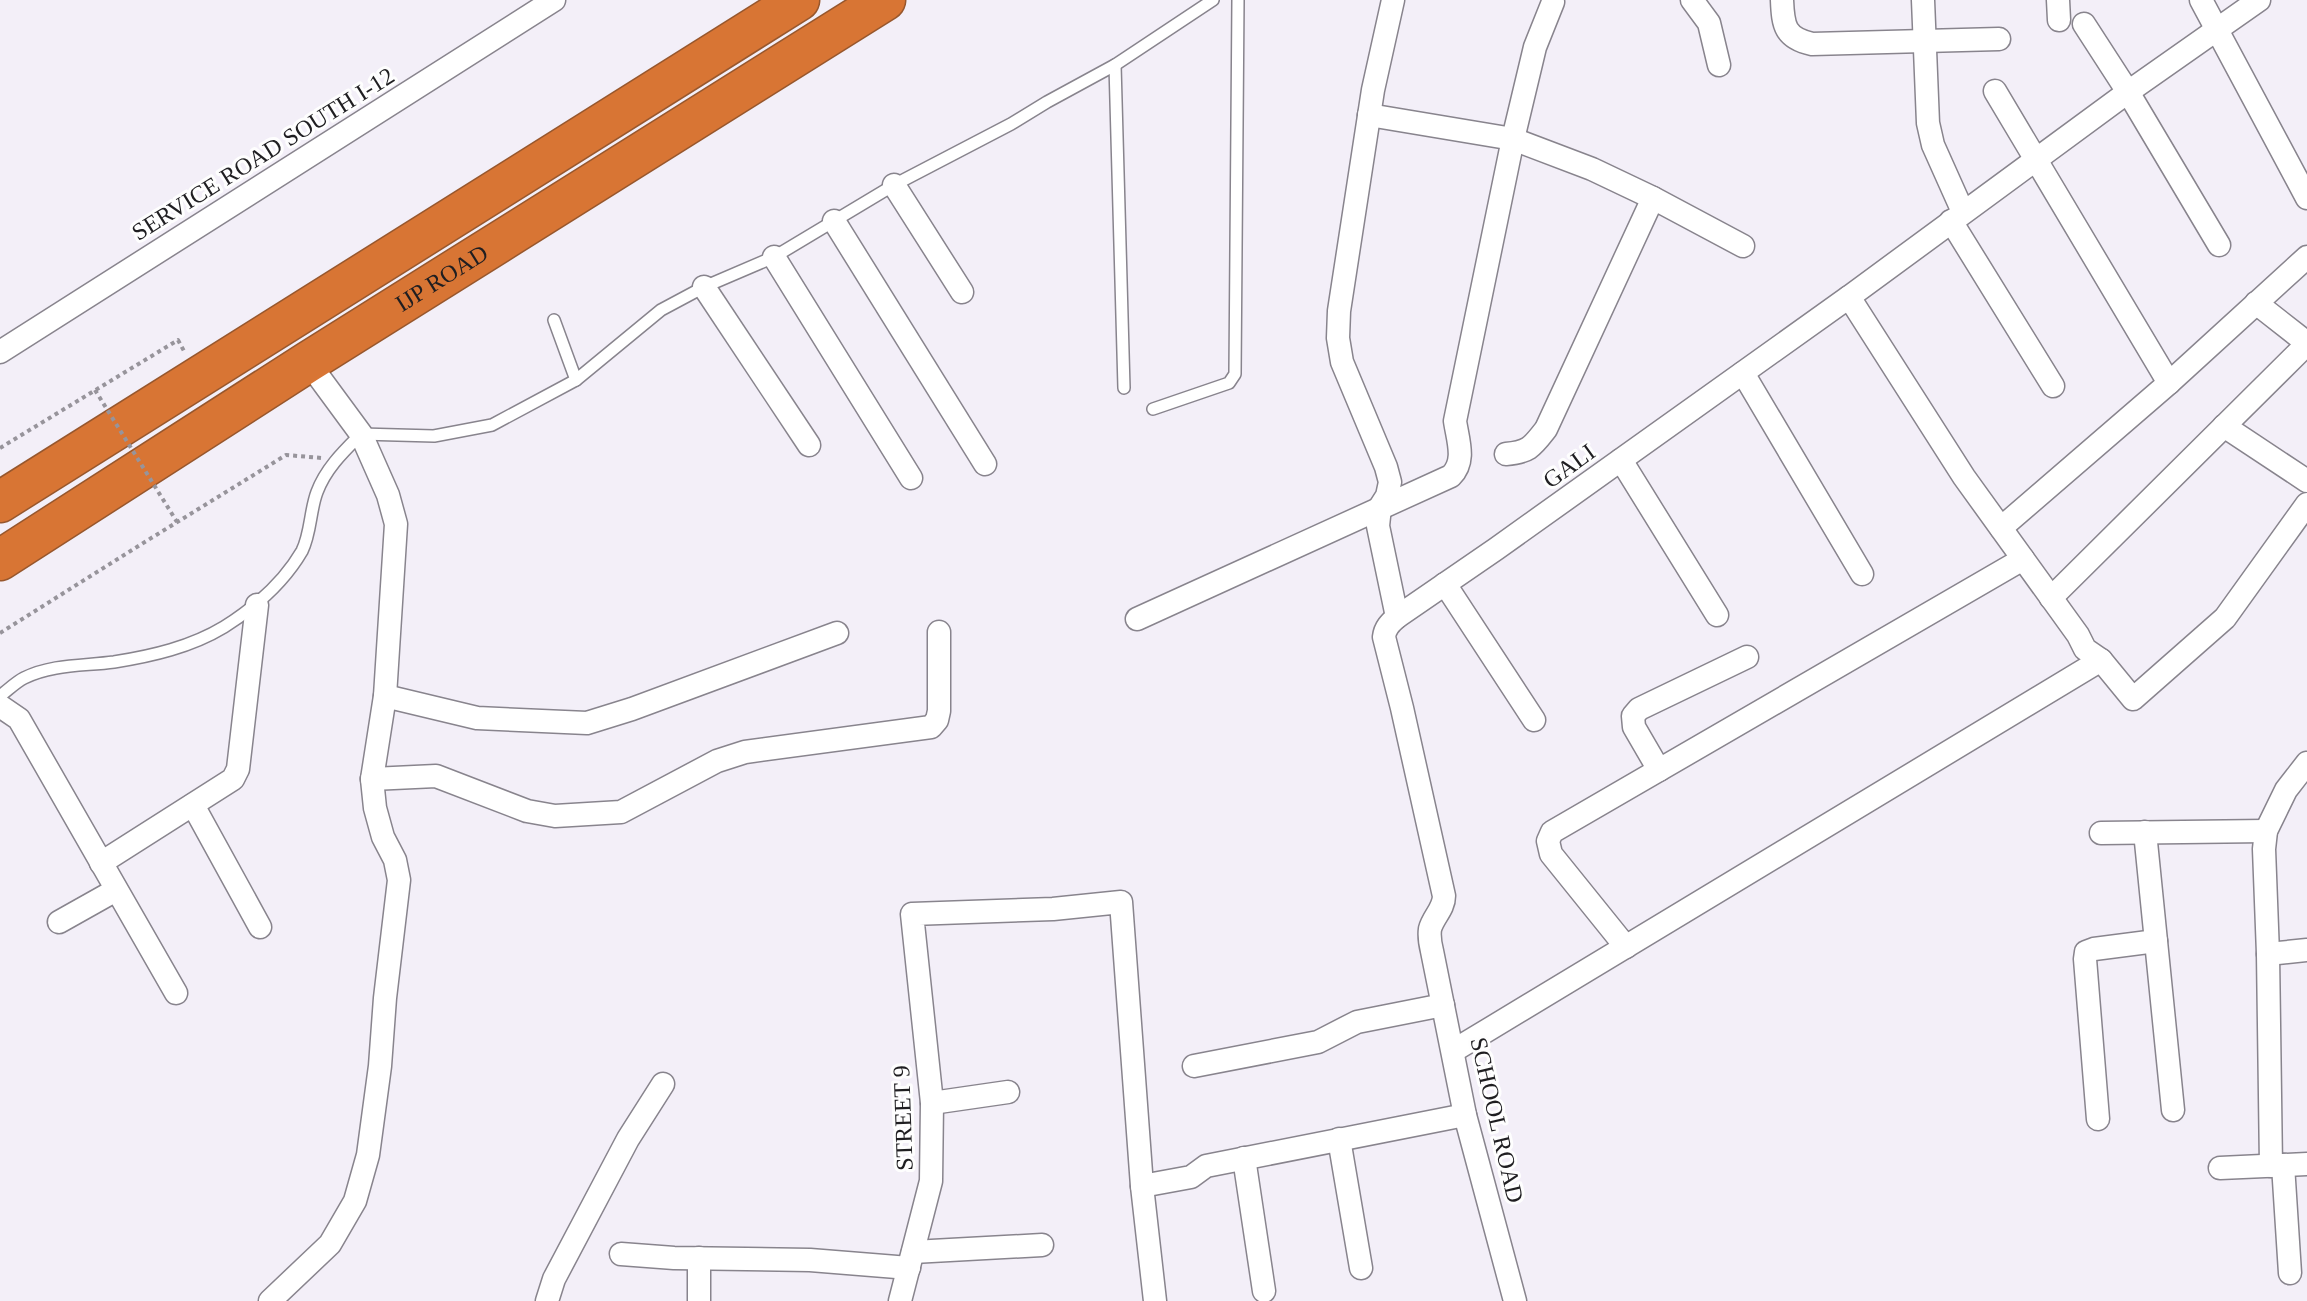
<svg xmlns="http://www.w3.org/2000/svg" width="2307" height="1301" font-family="'Times New Roman',serif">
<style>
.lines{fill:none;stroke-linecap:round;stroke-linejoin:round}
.lane-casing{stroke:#88848d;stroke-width:14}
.street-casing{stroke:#88848d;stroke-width:25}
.highway-casing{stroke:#97572d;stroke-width:43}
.path{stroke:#97949b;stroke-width:4;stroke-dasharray:4 4;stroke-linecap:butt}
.lane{stroke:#fff;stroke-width:11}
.street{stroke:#fff;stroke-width:22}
.highway{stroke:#d87534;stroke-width:40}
.path-bridge{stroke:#97949b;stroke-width:4;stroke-dasharray:4 4;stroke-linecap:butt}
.labels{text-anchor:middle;stroke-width:6;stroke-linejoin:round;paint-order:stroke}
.street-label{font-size:24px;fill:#1f1e21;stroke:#fefefe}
</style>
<rect width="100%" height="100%" fill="#f3eff8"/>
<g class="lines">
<defs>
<g id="lane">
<polyline points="1115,65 1124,388"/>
<polyline points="554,320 576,380"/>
<polyline points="1153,409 1229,383 1235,374 1238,0"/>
<path d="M0 696C8 690 16 682 24 678 52 664 84 666 114 662 152 656 191 647 224 627 254 608 284 582 302 551 311 533 310 510 317 492 326 468 344 451 361 434L434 436 492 425 576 380 661 310 704 287 774 257 894 185 1011 124 1047 102 1115 65 1213 0"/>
</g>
<g id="street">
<polyline points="1393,0 1373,90 1339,311 1338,338 1342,362 1386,467 1390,482 1387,496 1380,507 1378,526 1397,617"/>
<polyline points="1692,0 1709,23 1719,65"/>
<path d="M1782 0C1783 26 1785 38 1812 44L1999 39"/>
<polyline points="1923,0 1928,123 1933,145 1963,212"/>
<polyline points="2058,0 2059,20"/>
<polyline points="2201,0 2307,198"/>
<polyline points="2084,24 2128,92 2219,245"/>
<polyline points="1995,91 2169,383 2307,257"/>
<polyline points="1369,115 1513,139 1592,169 1653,198 1743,246"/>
<polyline points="894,185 962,292"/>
<polyline points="834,221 985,464"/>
<polyline points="1951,221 2053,386"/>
<polyline points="774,257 911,478"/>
<polyline points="704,287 809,445"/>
<polyline points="2256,303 2307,343"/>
<polyline points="0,352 554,0"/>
<polyline points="1743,373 1862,574"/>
<polyline points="2224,426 2307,481"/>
<path d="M1506 454C1529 452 1532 447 1546 429L1653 198"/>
<polyline points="1621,460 1717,615"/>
<polyline points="2001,528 2169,383"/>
<polyline points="1445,584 1534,720"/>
<polyline points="2051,598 2307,344"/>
<path d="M1137 619 1451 476C1466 461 1458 441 1455 421L1513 139 1535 47 1553 2"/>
<polyline points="2101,660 2133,699 2225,618 2307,504"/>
<polyline points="385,696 477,718 587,723 632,709 837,633"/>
<polyline points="0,706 19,719 176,993"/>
<polyline points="1659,770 1634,727 1633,716 1639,709 1747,657"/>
<polyline points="372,779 436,776 527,811 555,816 621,812 717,761 745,752 931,727 937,720 939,711 939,632"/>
<polyline points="193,805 260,927"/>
<polyline points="2145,832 2173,1110"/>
<polyline points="2101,833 2266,831"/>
<polyline points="101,863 233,779 238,769 257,605"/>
<polyline points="59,922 116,890"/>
<polyline points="1626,947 1551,854 1548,841 1552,832 2023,559"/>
<polyline points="2268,954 2307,950"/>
<polyline points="1453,1051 2101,660 2085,649 2078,635 1964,477 1849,297 2128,92 2259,0"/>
<polyline points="1194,1066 1318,1042 1357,1022 1443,1005"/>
<polyline points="932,1103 1008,1092"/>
<polyline points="2098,1119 2085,959 2086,952 2094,949 2156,941"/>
<polyline points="1339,1139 1361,1268"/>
<polyline points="1244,1158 1264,1291"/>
<polyline points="2283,1165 2290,1273"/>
<polyline points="2271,1166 2268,954 2264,849 2266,831 2286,790 2307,763"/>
<polyline points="2220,1168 2307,1164"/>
<polyline points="1142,1186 1155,1301"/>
<polyline points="913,1252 1042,1245"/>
<polyline points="621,1254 674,1258 810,1260 909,1268"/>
<polyline points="270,1301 330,1244 355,1201 368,1155 380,1066 385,998 399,880 395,860 383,837 375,808 372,779 385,696 396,524 388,495 361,434 308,362"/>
<polyline points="547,1301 554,1279 628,1139 663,1084"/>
<polyline points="699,1301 699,1258"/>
<polyline points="900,1301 931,1181 932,1103 912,914 1053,909 1121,902 1142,1186 1191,1177 1206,1166 1465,1115"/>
<path d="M1515 1301 1465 1115 1432 951C1430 943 1429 936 1430 929 1433 917 1444 909 1444 896L1402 708 1384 637C1385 628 1390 623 1397 617L1496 549 1849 297"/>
</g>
<g id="highway">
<polyline points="0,502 799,0"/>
<path id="s1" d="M0 560 308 362 885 0"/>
</g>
</defs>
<use href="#lane" class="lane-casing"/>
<use href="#street" class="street-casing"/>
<use href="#highway" class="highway-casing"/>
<g class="path">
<polyline points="0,448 178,340 184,351"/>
<polyline points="0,633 140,545 286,455 322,458"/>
</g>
<use href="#lane" class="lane"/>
<use href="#street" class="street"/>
<use href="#highway" class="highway"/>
<polyline class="path-bridge" points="95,390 177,522"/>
</g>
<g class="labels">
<g class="street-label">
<text transform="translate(263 154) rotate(-32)" y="8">SERVICE ROAD SOUTH I-12</text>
<text dy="8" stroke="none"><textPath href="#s1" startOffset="524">IJP ROAD</textPath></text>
<text transform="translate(1569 466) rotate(-36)" y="8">GALI</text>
<text transform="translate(903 1118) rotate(-92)" y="8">STREET 9</text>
<text transform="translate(1497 1120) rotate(77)" y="8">SCHOOL ROAD</text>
</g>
</g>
</svg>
